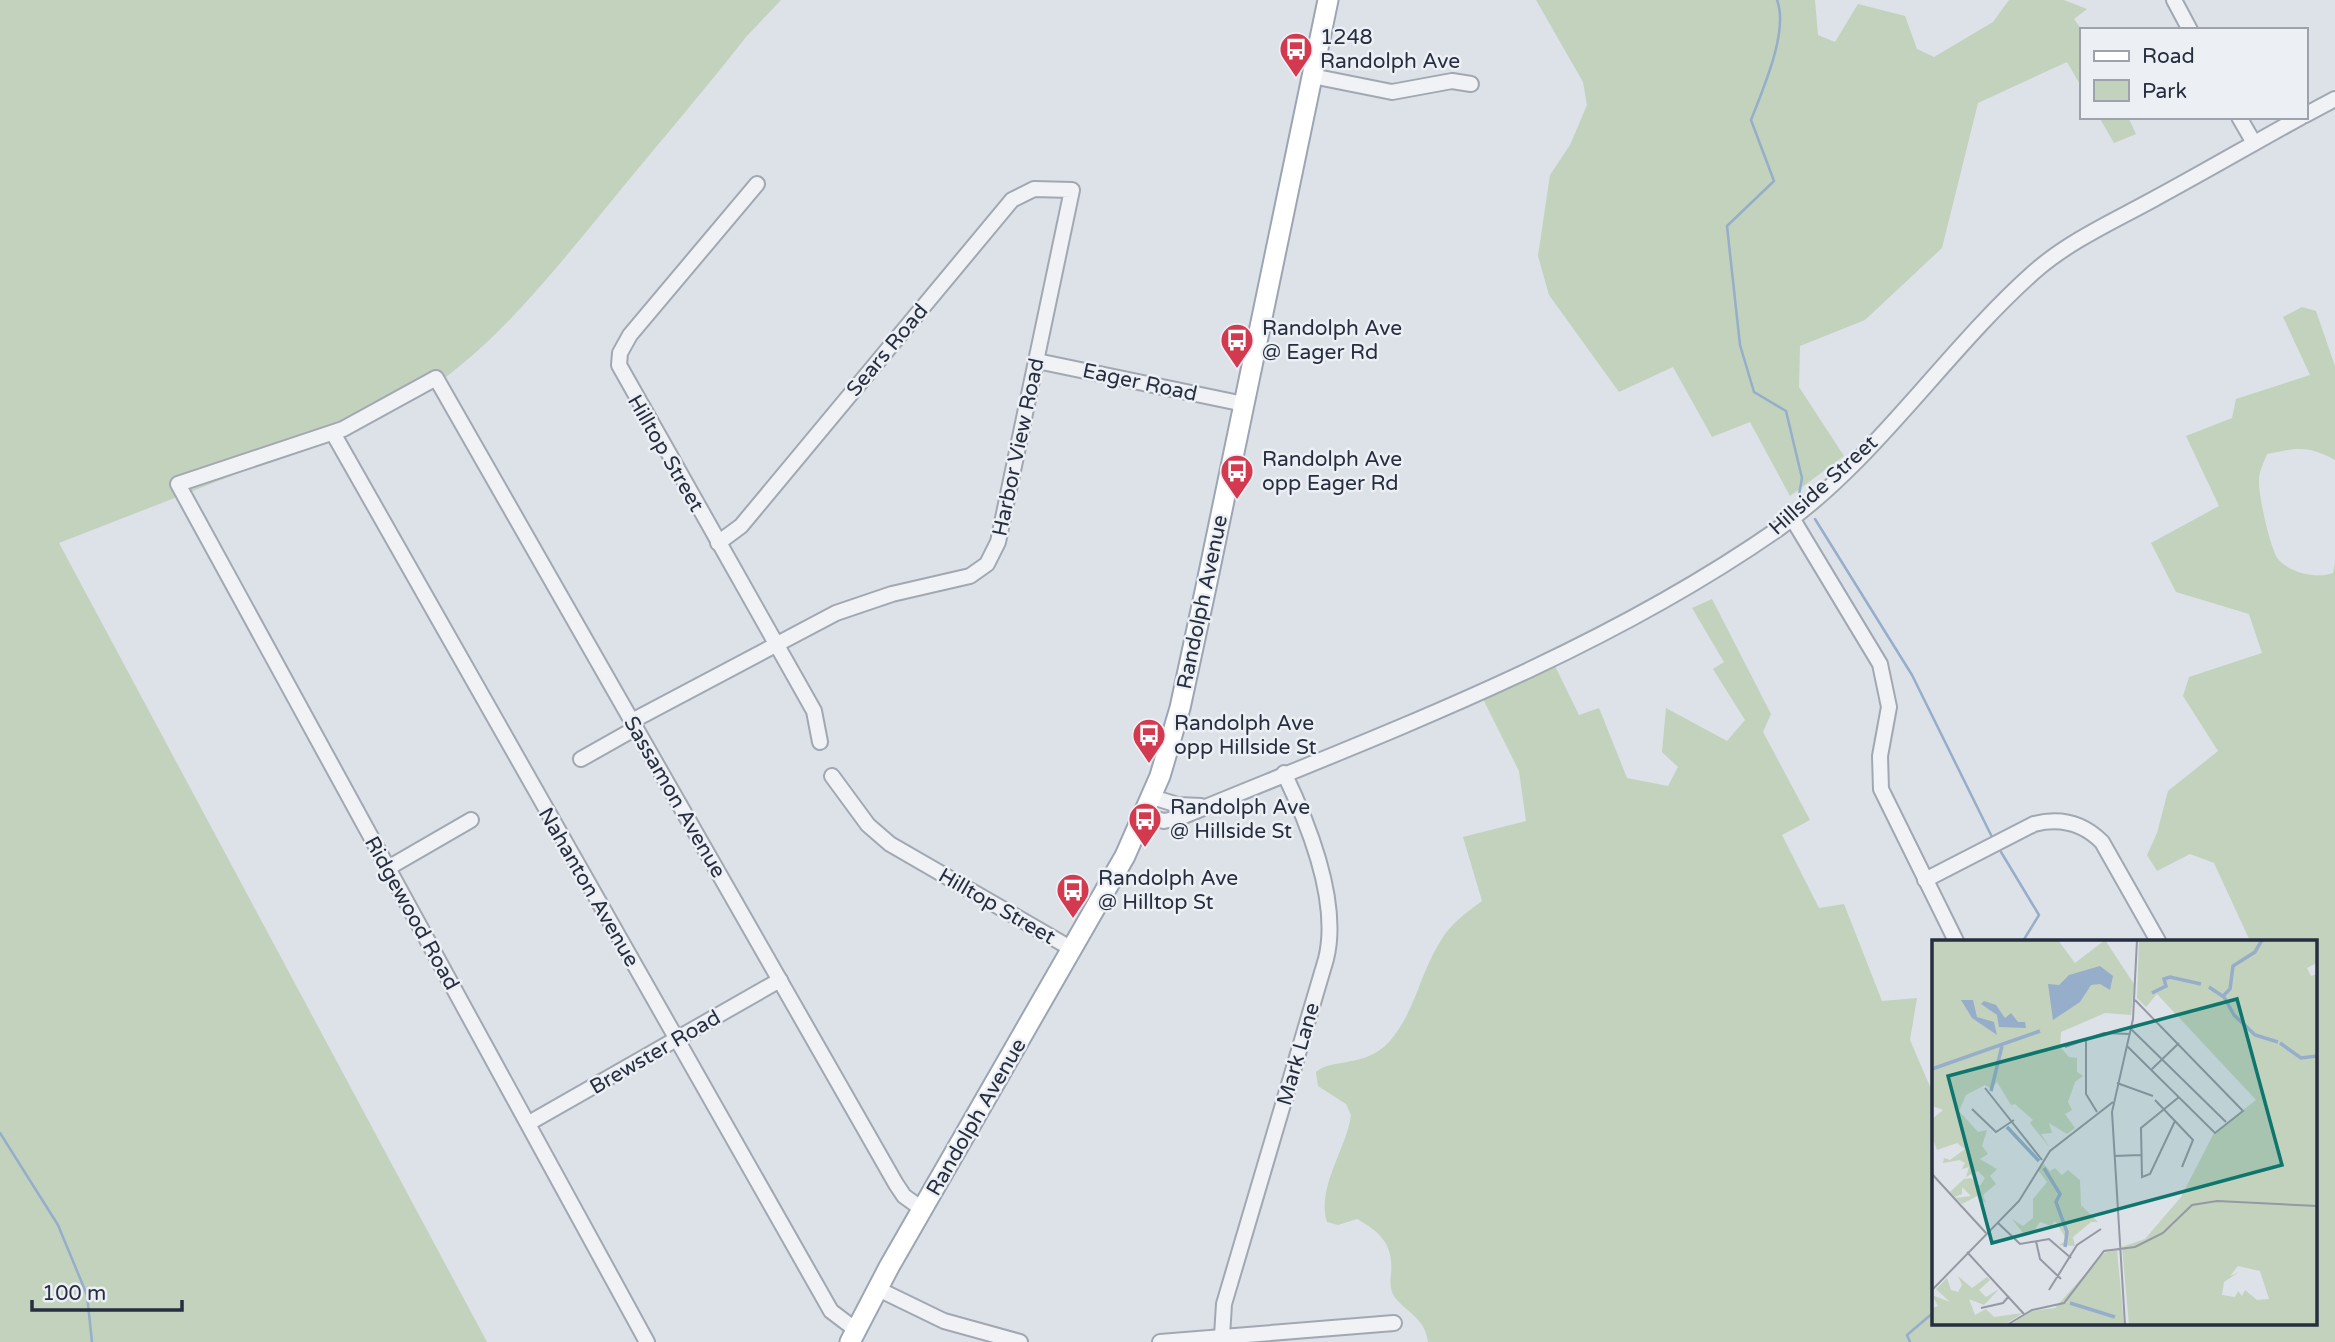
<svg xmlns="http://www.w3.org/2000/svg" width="2335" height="1342" font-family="'Varela Round',sans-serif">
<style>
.green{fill:#c2d2bd}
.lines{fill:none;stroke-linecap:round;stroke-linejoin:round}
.stream{stroke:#96aeca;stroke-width:2.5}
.minor-casing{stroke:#a2a8b2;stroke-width:18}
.major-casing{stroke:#9ca5b4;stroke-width:23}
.minor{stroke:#f0f2f6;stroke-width:14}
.major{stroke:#fff;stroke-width:19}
.labels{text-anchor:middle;stroke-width:5;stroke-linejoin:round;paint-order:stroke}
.poi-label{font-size:21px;fill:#262e3f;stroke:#ecf0f5;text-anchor:start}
.street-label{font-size:21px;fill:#262e3f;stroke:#ecf0f5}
.inset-river{fill:none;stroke:#96aeca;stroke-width:3.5}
.inset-road{fill:none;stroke:#9499a4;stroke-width:2}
.view{fill:#0f766e;fill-opacity:0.15;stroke:#0f766e;stroke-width:3.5}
.inset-edge{fill:none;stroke:#262e3f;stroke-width:3.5}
</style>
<rect width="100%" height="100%" fill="#dde1e8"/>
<g class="green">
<path d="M0 0H781L746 37C703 92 658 144 614 198 546 280 479 370 380 418L59 543 487 1342H0Z"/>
<polygon points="1536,0 1815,0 1818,35 1835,42 1858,4 1905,16 1917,49 1934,57 1993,22 2009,0 2064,0 2087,9 2074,19 2082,30 2081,86 2067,62 1978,103 1942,248 1865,320 1800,346 1799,387 1844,456 1790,496 1750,422 1712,437 1673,367 1619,392 1549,295 1538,256 1550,175 1570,145 1587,105 1583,82"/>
<polygon points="2099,117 2128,117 2136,134 2114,143"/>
<path d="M2302 307 2316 311 2335 366V460C2307 445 2297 448 2267 454 2264 462 2259 471 2259 480 2258 494 2270 548 2278 559 2290 573 2317 579 2333 573L2335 563V1342H1428C1425 1317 1405 1312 1394 1296 1390 1290 1390 1281 1391 1274 1394 1246 1381 1232 1357 1219L1338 1225 1327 1222C1316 1188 1347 1148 1351 1115L1346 1104 1318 1086 1316 1072C1332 1058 1365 1068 1389 1042 1415 1013 1420 973 1440 942 1450 924 1466 913 1482 901L1463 837 1526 821 1519 771 1483 699 1555 666 1579 715 1599 708 1627 778 1668 786 1678 767 1662 752 1666 708 1727 741 1745 720 1713 669 1724 662 1692 608 1712 599 1771 714 1763 732 1810 820 1782 835 1819 908 1844 904 1882 1001 1917 998 1910 1040 1934 1096V1323H2316V1064L2319 1055 2316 1047V941H2250L2214 863 2190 854 2157 871 2147 855 2157 833 2168 791 2218 751 2183 696 2189 677 2262 653 2249 614 2176 592 2151 543 2219 506 2186 436 2232 418 2236 399 2310 375 2283 317Z"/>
</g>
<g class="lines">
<g class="stream">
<path d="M1777 0C1789 31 1763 89 1751 120L1774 181 1727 226 1740 345 1754 392 1786 411 1802 478 1799 495"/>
<polyline points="1815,519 1912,675 1992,837"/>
<polyline points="2001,852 2039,915 2023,941"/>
<polyline points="0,1133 58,1225 87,1295 92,1342"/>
<polyline points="1910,1342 1907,1335 1934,1312"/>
</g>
<defs>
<g id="minor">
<polyline points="2174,0 2190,30"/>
<polyline points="1312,76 1392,92 1452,81 1471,84"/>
<polyline points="2305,115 2335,99"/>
<polyline points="2239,117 2254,143"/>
<polyline points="757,184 630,335 620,353 619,365 814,711 820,742"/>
<polyline points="1037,361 1244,404"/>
<polyline points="333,433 831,1311 856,1330"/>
<polyline points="1792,518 1880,664 1889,707 1880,756 1881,789 1956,941"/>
<polyline points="632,721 836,613 892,594 970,576 987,564 998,542 1072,190 1034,189 1012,200 741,526 718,543"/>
<polyline points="581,759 636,728"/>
<polyline points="832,776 868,825 890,844 1072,949"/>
<polyline points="1152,797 1178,805 1201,806"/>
<path d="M1144 816 1164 821 1179 818C1382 734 1596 656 1778 529 1876 460 1945 351 2034 272 2069 241 2114 221 2154 199 2204 172 2252 144 2301 117"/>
<polyline points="388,868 471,820"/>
<path d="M1925 880 2034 824C2061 817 2083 823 2102 842L2158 941"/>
<polyline points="529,1123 780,980"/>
<polyline points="878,1289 944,1321 1020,1342"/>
<path d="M1222 1336 1224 1304 1326 959C1340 903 1309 825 1284 773"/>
<polyline points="647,1342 178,484 343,429 436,378 896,1184 904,1196 922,1209"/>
<polyline points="1160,1342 1394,1323"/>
</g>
<polyline id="major" points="850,1342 889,1267 1125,856 1160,776 1180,708 1206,587 1328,0"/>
</defs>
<use href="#minor" class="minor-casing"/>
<use href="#major" class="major-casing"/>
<use href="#minor" class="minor"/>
<use href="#major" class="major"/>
</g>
<defs>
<symbol id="bus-pin" viewBox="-11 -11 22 30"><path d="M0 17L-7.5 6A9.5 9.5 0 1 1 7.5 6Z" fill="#d43a4f" stroke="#ecf0f5"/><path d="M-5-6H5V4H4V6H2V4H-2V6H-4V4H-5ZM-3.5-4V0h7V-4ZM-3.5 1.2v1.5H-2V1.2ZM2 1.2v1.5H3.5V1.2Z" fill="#fff"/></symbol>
</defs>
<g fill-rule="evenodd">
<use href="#bus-pin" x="1277" y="30" width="38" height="52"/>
<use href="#bus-pin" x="1218" y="321" width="38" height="52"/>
<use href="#bus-pin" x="1218" y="452" width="38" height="52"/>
<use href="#bus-pin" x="1130" y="716" width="38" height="52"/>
<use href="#bus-pin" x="1126" y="800" width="38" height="52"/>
<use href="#bus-pin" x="1054" y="871" width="38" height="52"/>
</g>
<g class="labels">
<g class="poi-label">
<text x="1320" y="44">1248<tspan x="1320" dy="24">Randolph Ave</tspan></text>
<text x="1262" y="335">Randolph Ave<tspan x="1262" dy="24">@ Eager Rd</tspan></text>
<text x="1262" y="466">Randolph Ave<tspan x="1262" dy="24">opp Eager Rd</tspan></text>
<text x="1174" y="730">Randolph Ave<tspan x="1174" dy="24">opp Hillside St</tspan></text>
<text x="1170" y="814">Randolph Ave<tspan x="1170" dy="24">@ Hillside St</tspan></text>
<text x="1098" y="885">Randolph Ave<tspan x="1098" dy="24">@ Hilltop St</tspan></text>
</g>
<g class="street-label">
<text transform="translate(887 350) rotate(-50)" y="7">Sears Road</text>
<text transform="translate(1140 382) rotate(12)" y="7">Eager Road</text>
<text transform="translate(1018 447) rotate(-78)" y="7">Harbor View Road</text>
<text transform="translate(666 453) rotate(60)" y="7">Hilltop Street</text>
<text transform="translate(1823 485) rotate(-42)" y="7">Hillside Street</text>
<text transform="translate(1202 602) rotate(-78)" y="7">Randolph Avenue</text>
<text transform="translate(675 797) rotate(60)" y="7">Sassamon Avenue</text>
<text transform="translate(589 887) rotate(60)" y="7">Nahanton Avenue</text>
<text transform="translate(997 906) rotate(30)" y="7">Hilltop Street</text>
<text transform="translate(412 913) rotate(61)" y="7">Ridgewood Road</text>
<text transform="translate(655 1052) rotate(-30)" y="7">Brewster Road</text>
<text transform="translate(1298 1054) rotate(-74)" y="7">Mark Lane</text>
<text transform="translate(976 1117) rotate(-60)" y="7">Randolph Avenue</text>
</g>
</g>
<g transform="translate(1932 940)">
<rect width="385" height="385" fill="#dde1e8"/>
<path d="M0 0H126L143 23 173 0 202 44 199 75 173 73 129 92 128 107 137 117 145 118V132L151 136 143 142 136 162 140 170 133 174 143 188 135 194 117 183 120 193 109 194 118 208 98 183 101 180 83 164 79 165 65 142 59 149 53 145 34 155 27 171 46 192 55 190 50 206 56 214 48 219 65 229 58 236 64 244 51 255 54 263 45 256 30 264 24 258 39 256 30 247V254L23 257 18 252 32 239 39 238 48 246 53 238 46 231 34 237 37 227 30 229 33 223 28 220 11 223 12 218 18 220 33 209 25 203 5 210 2 202 0 179 11 170 0 166ZM207 0H385V23L375 28 379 36 385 34V385H197L190 307 213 299 249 257 282 193 324 160 225 54 214 67 205 58ZM306 326 328 331 337 359 325 360 313 350 310 356 306 351 303 357 290 355 292 342 307 332 298 336ZM111 223 118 231 123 228 130 235 136 230 148 240 149 265 166 282H159L141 297 143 306 127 305 135 300 123 281 119 286 108 282 100 294 91 293 80 279 91 286 101 278V259L115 242 106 230ZM185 310 192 385H78L100 371 123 368 172 313ZM26 336 40 348 55 337 58 340 47 350 54 357 67 349 52 365 37 359 43 375 54 369 62 377 91 373 72 385H0V368L6 366 0 355 18 362 4 349 15 338 19 350 26 352 30 345Z" fill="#c2d2bd" fill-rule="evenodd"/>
<path d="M168 26 181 36 178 50 168 44 159 45 148 62 121 80 116 44 127 45 137 35ZM29 60H41L45 77 62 82 65 95 40 78ZM52 61 64 65 73 78 79 73 86 82H93L94 88 67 87 65 75 49 64Z" fill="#96aeca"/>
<path class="inset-river" d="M277 47 292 57 302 75 323 95 346 102M220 53 234 46 232 39 238 37 269 44M292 55 298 49 301 26 323 12 330 0M348 103 369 118 385 116M0 129 108 91M59 151 70 106M75 187 107 221M112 228 128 254 124 262 135 292 133 307M138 363 183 377"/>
<path class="inset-road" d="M199 89 294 182M154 100V154L165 172M195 106 283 193 311 171 203 60M133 107 172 93 198 94M220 129 247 103M185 143 221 156M53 148 110 220M223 160 261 200 250 227M40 169 64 192 82 180M243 181 218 234 210 237 209 188 247 157M182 216 209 215M0 234 54 293M65 282 88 304 117 299 139 318M104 301 108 319 129 339M35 312 92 374M0 350 87 261 118 211 181 162M117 350 145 305 169 289M49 368 71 363 77 356M75 385 100 370 132 363 172 311 203 307 231 293 260 265 285 261 385 266M193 385 180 172 201 79 205 0"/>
<path class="view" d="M305 59 350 225 60 303 16 136Z"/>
<rect width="385" height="385" class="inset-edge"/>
</g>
<rect x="2080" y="28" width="228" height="91" fill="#ecf0f5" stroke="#9da2ac" stroke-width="2"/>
<rect x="2094" y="51" width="35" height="10" fill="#ffffff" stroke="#9da2ac" stroke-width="2"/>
<text x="2142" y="63" font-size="21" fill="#262e3f">Road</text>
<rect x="2094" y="80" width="35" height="21" fill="#c2d2bd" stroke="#9da2ac" stroke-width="2"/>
<text x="2142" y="98" font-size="21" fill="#262e3f">Park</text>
<path d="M32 1300v10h150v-10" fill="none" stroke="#262e3f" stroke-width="3.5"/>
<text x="42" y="1300" font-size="21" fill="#262e3f" stroke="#ecf0f5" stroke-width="5" paint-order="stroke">100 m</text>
</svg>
